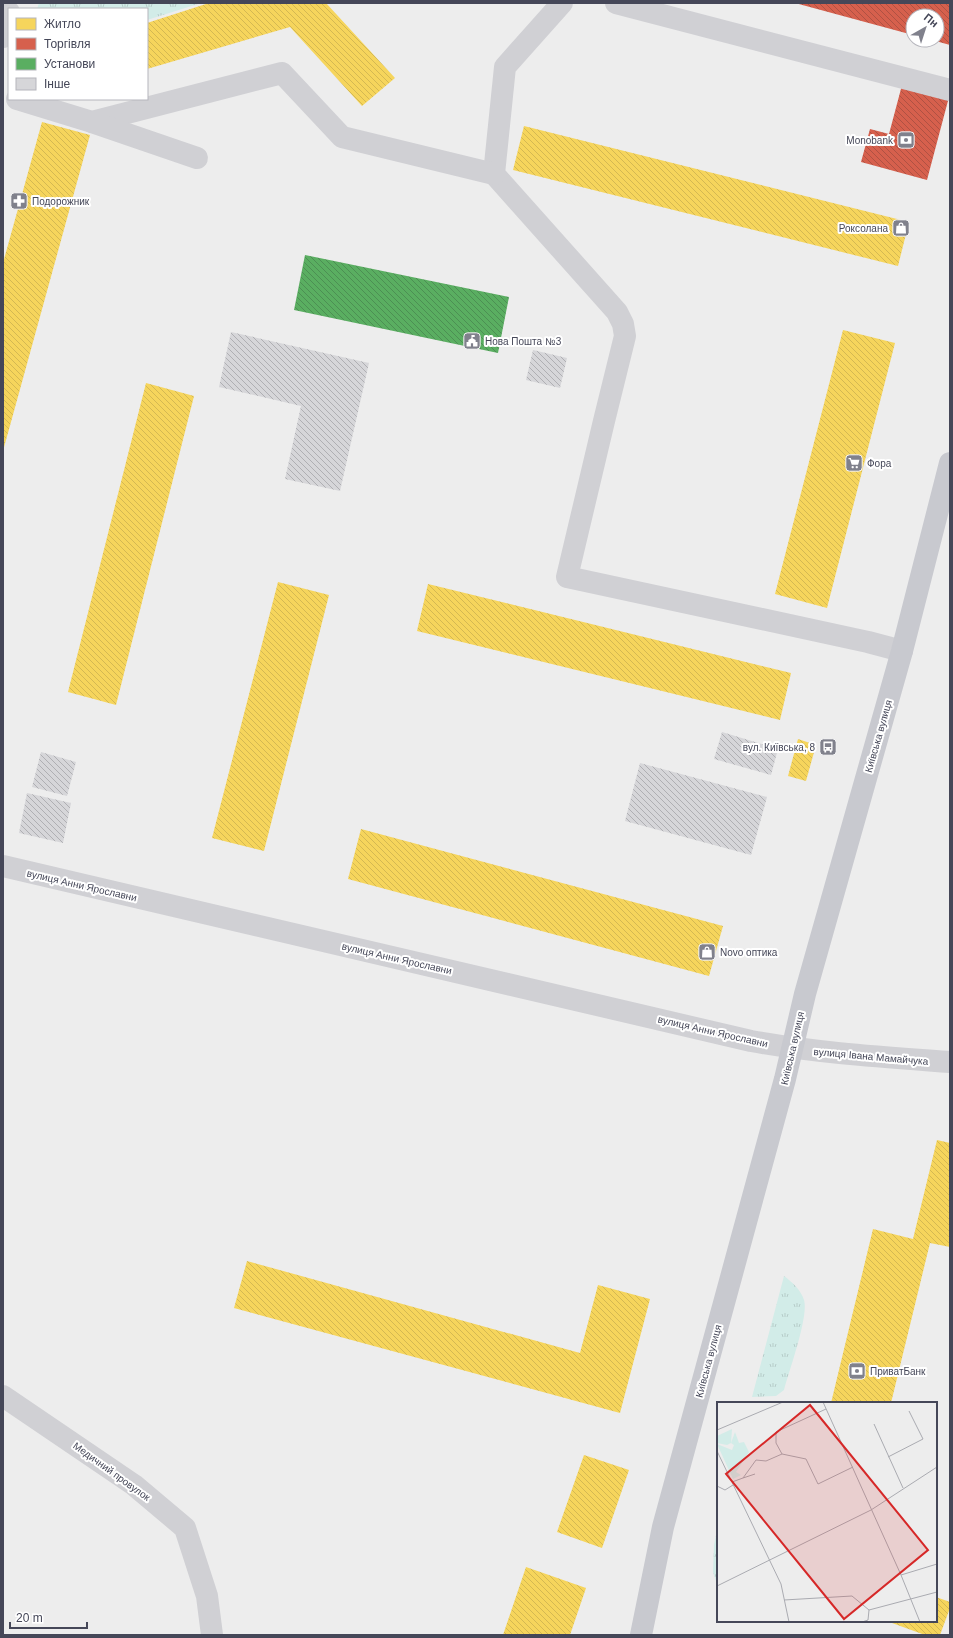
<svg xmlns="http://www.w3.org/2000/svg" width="953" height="1638" font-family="Arial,sans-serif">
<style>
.grass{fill:url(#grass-tufts)}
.homes{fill:url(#homes-back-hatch)}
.shops{fill:url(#shops-back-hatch)}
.public{fill:url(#public-back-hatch)}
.building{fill:url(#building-back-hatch)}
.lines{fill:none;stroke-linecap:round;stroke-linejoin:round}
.minor{stroke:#d0d0d4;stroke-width:22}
.major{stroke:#c8c9cf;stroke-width:22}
.labels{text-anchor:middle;stroke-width:4;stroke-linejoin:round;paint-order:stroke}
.poi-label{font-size:10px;fill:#454758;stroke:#fff;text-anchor:start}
.street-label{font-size:10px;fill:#454758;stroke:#fff}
.inset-road{fill:none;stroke:#aaabb1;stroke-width:1}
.view{fill:#d62828;fill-opacity:0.15;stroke:#d62828;stroke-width:2}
.inset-edge{fill:none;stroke:#454758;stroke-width:2}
</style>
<defs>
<pattern id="grass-tufts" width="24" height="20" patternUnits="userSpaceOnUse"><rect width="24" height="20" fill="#d2ece8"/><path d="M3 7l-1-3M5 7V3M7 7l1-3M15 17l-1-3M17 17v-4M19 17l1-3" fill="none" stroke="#b6ccc9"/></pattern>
<pattern id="homes-back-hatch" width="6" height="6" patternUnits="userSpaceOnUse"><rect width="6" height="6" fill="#f6d55c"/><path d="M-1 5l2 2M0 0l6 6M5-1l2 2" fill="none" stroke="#d4b852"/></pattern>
<pattern id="shops-back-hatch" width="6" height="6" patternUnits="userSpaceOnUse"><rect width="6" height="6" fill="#d6604d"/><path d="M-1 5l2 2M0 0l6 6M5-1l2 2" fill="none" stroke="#af5143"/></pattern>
<pattern id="public-back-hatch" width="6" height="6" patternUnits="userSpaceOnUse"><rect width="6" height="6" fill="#5aae61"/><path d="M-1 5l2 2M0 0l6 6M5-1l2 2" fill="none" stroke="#4c8f53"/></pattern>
<pattern id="building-back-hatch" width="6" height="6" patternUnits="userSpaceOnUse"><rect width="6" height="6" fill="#d6d6d9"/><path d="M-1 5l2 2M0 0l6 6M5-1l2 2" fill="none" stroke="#afafb3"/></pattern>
</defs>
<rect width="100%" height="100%" fill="#ededed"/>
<g class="grass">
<polygon points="39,3 201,3 147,20 147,9 37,9"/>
<path d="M784 1276C792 1282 801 1290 804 1300 809 1316 789 1371 784 1390L776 1396 752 1397Z"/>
<polygon points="718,1526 718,1587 713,1572 714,1545"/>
</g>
<g class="homes">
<polygon points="209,3 326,3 395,78 362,106 290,27 147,69 147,23"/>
<polygon points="42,122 90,135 3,451 3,263"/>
<polygon points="524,126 909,222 898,266 513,170"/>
<polygon points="843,330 895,343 827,608 775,594"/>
<polygon points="146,383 194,396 116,705 68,692"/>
<polygon points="278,582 329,595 264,851 212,838"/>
<polygon points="428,584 791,673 780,720 417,631"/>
<polygon points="798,739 816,745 806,781 788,776"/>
<polygon points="361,829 723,926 709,976 348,879"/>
<polygon points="937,1140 950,1143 950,1247 930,1243 891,1403 831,1403 873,1229 913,1239"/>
<polygon points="247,1261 580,1353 598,1285 650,1299 620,1413 234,1308"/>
<polygon points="584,1455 629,1470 602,1548 557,1532"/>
<polygon points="526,1567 586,1588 570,1635 503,1635"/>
<polygon points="936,1597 950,1602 950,1608 940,1635 925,1635 892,1623 892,1621 936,1621"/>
</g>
<g class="shops">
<polygon points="795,3 950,3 950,45 932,40 937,40 937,16 913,16 913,35"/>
<polygon points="902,85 949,97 927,180 861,162 870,129 889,134"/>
</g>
<polygon class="public" points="305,255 509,297 498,353 294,310"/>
<g class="building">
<polygon points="231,332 369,363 340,491 285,479 301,406 219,387"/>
<polygon points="533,350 567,358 560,388 526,380"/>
<polygon points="722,732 778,749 771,775 714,759"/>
<polygon points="41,752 76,762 67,796 32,787"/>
<polygon points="640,763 767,797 751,855 625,821"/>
<polygon points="27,793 71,803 63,843 19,833"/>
</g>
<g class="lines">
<g class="minor">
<polyline points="562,3 505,67 494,174 617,312 623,324 625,336 604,421 567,577 868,642 902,651"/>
<polyline points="616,3 950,90"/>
<polyline points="3,37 9,12"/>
<polyline points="17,99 92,122 282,73 342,137 494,174"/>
<polyline points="92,122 197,158"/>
<path d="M3 866 751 1041C817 1053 883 1057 950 1062"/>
<polyline points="3,1396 134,1485 185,1528 207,1596 212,1635"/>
</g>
<polyline class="major" points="641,1635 663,1527 785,1079 805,994 902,651 950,463"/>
</g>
<defs>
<symbol id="bank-square" viewBox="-11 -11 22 22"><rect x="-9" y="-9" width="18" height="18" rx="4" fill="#80818c" stroke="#fff"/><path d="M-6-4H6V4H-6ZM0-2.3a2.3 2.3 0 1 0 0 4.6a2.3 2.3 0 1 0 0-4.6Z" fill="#fff"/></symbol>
<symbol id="pharmacy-square" viewBox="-11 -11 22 22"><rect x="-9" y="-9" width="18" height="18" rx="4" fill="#80818c" stroke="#fff"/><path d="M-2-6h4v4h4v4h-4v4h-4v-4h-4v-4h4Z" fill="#fff"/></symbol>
<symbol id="shop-square" viewBox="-11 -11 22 22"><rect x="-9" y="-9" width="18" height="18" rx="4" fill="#80818c" stroke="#fff"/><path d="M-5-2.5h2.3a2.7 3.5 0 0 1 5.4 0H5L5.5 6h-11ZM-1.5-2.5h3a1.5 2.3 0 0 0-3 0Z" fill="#fff"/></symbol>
<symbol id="civic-square" viewBox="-11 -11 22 22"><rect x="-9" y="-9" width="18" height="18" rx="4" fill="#80818c" stroke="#fff"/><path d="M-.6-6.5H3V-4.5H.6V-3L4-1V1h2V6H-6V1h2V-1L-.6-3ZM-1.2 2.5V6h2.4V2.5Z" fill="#fff"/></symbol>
<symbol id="supermarket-square" viewBox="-11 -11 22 22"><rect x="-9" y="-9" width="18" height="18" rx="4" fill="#80818c" stroke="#fff"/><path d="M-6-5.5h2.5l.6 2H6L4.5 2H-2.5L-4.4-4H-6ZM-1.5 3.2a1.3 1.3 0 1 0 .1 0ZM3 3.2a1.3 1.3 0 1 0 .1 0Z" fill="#fff"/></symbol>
<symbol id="bus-square" viewBox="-11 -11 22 22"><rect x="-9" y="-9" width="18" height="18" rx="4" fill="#80818c" stroke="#fff"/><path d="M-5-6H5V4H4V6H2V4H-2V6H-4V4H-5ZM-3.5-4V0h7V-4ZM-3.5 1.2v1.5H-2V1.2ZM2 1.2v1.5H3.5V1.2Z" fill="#fff"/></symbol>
</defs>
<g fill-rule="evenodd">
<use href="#bank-square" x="896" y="130" width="20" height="20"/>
<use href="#pharmacy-square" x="9" y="191" width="20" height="20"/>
<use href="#shop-square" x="891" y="218" width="20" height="20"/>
<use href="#civic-square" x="462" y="331" width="20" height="20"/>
<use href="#supermarket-square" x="844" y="453" width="20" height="20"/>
<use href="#bus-square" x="818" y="737" width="20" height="20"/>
<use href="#shop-square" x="697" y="942" width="20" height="20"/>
<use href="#bank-square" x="847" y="1361" width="20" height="20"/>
</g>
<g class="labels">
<g class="poi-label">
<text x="893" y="144" text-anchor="end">Monobank</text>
<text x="32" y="205">Подорожник</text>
<text x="888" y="232" text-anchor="end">Роксолана</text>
<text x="485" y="345">Нова Пошта №3</text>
<text x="867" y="467">Фора</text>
<text x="815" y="751" text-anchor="end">вул. Київська, 8</text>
<text x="720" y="956">Novo оптика</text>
<text x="870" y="1375">ПриватБанк</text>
</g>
<g class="street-label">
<text transform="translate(878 736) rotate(-74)" y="4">Київська вулиця</text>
<text transform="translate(82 885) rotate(13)" y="4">вулиця Анни Ярославни</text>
<text transform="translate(397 958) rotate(13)" y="4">вулиця Анни Ярославни</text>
<text transform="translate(713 1031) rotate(13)" y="4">вулиця Анни Ярославни</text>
<text transform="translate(792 1048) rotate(-77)" y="4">Київська вулиця</text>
<text transform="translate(871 1056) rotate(5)" y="4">вулиця Івана Мамайчука</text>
<text transform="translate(708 1361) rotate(-75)" y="4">Київська вулиця</text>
<text transform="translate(112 1471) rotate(36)" y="4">Медичний провулок</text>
</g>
</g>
<g transform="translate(717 1402)">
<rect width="220" height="220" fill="#ededed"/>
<path d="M15 27 14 41 10 43 0 41V34ZM18 30 22 41 27 40 32 50 19 70 24 73 16 77 0 42 15 48 17 43 14 41Z" fill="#d2ece8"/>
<path class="inset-road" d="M106 0 184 173 220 162M109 7 59 30V41L65 52 89 57 101 82 136 65M157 22 186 86M0 28 66 0M0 49 64 182 72 220M171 55 206 37 192 9M26 76 38 72M15 80 26 76 39 58 49 59 65 52M0 84 8 88 16 83M184 173 203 220M0 184 154 108 220 65M67 198 135 194 152 208 151 218 145 220M152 208 220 190"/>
<path class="view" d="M93 3 211 148 127 217 9 72Z"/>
<rect width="220" height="220" class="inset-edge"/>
</g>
<rect width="953" height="1638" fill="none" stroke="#454758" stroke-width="8"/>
<rect x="8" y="8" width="140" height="92" fill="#ffffff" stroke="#b5b5bc"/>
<rect x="16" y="18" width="20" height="12" fill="#f6d55c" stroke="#b5b5bc"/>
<text x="44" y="28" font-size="12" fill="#454758">Житло</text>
<rect x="16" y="38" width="20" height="12" fill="#d6604d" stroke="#b5b5bc"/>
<text x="44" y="48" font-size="12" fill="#454758">Торгівля</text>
<rect x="16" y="58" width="20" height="12" fill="#5aae61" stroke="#b5b5bc"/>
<text x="44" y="68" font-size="12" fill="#454758">Установи</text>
<rect x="16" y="78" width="20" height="12" fill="#d6d6d9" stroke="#b5b5bc"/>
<text x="44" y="88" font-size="12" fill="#454758">Інше</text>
<g transform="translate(925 28) rotate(39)"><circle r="19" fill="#ffffff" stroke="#b5b5bc"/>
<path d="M0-3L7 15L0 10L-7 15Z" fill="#80818c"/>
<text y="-6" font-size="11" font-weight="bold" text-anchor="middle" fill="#454758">Пн</text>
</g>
<path d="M10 1622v6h77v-6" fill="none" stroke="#454758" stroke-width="2"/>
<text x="16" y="1622" font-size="12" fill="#454758" stroke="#ffffff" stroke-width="3" paint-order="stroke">20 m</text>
</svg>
